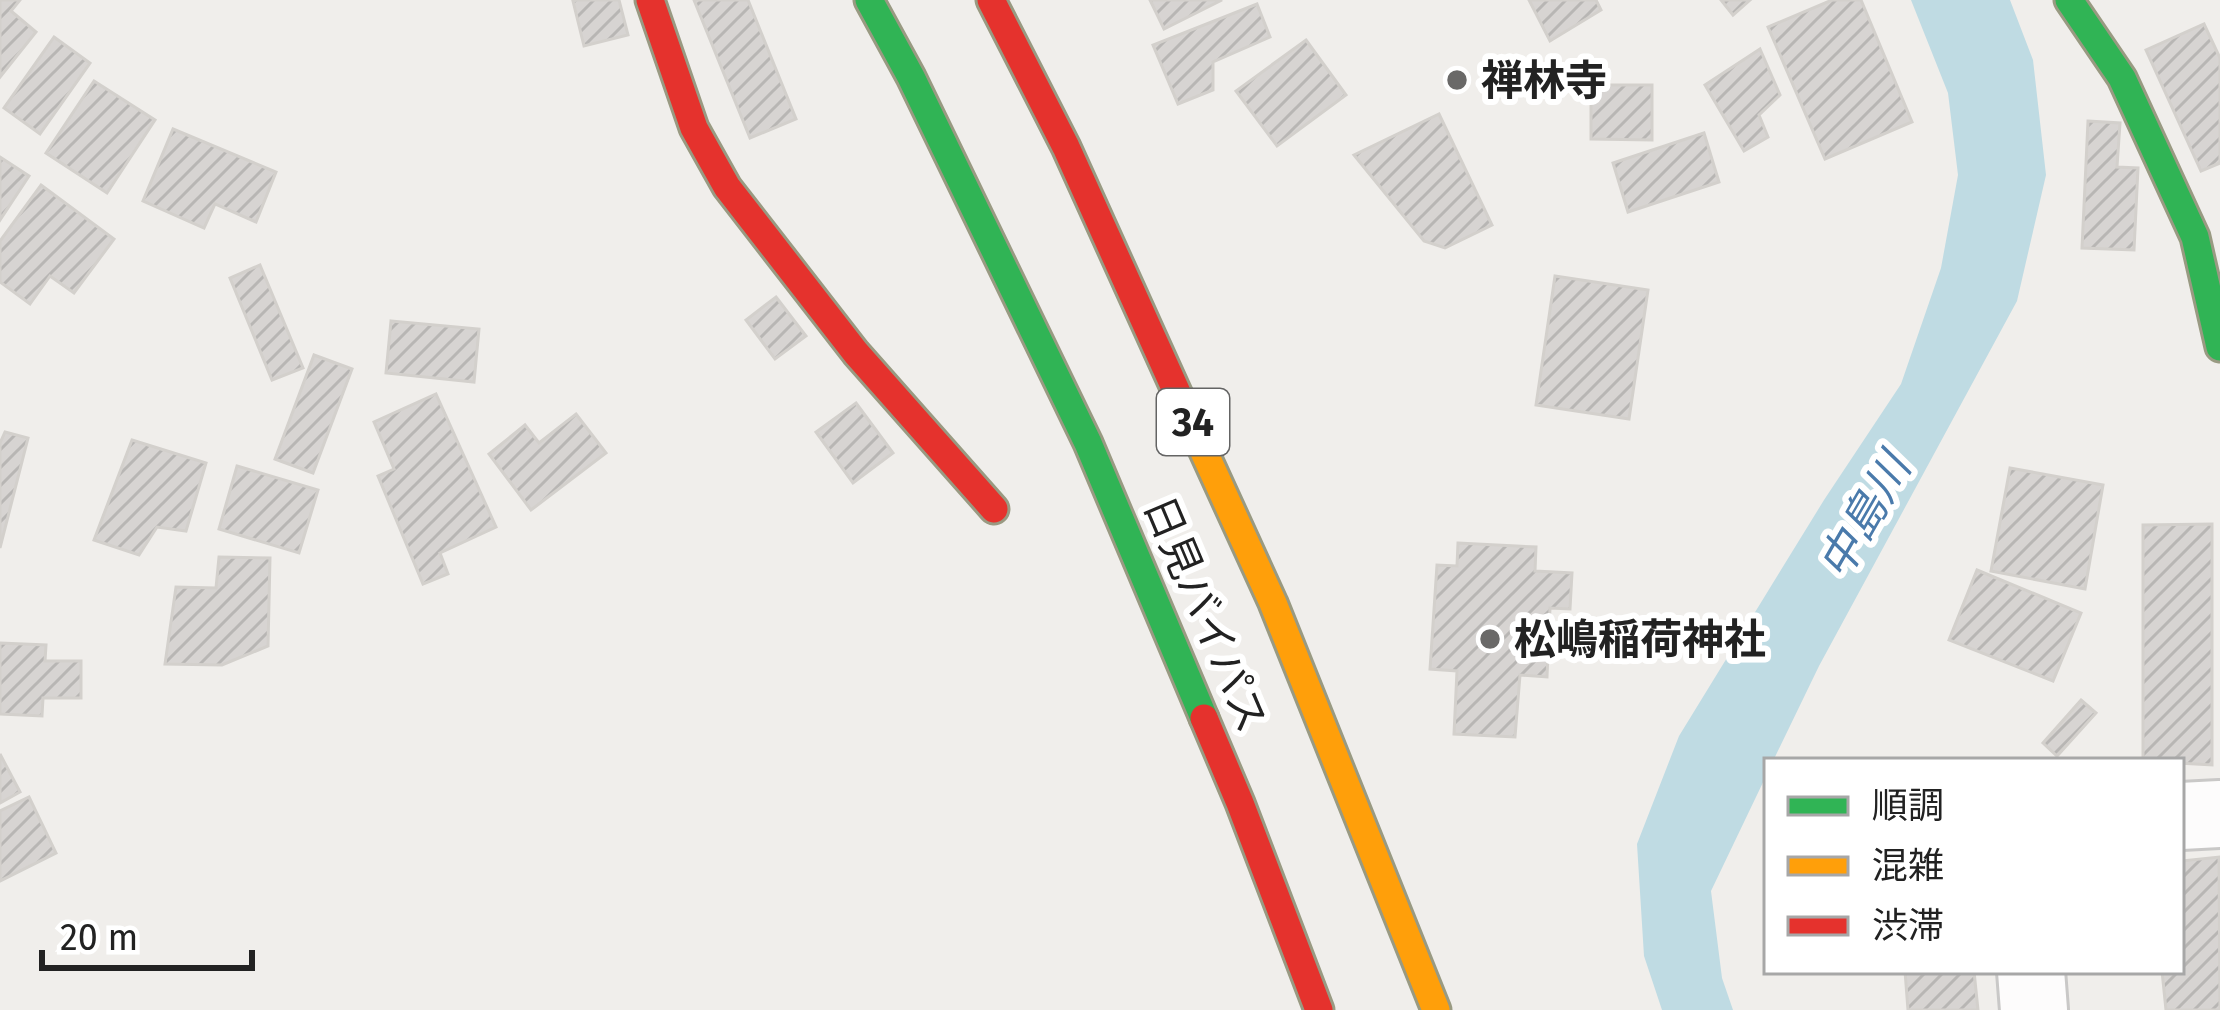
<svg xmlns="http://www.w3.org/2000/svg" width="2220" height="1010" font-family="'Fira Sans','Noto Sans JP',sans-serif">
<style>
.water{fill:#bfdbe3}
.building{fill:url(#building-hatch);stroke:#d3d0cc;stroke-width:3}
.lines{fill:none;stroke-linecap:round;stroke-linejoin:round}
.street-casing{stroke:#c9c8c7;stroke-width:72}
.fast-casing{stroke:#999a82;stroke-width:33}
.slow-casing{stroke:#999a82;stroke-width:33}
.jam-casing{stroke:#999a82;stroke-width:33}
.street{stroke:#fdfcfc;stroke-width:66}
.fast{stroke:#30b455;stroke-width:27}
.slow{stroke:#ff9f0a;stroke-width:27}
.jam{stroke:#e5322d;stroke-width:27}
.poi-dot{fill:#6a6968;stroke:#fff;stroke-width:4.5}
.labels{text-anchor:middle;stroke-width:12;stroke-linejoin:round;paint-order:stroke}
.shield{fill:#fff;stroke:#646464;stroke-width:3}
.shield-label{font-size:39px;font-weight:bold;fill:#222}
.poi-label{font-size:42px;font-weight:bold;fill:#222;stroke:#fff;text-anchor:start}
.street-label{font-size:42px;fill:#222;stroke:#fff}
.water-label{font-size:45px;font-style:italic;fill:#4a7aab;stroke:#fff}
</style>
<defs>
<pattern id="building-hatch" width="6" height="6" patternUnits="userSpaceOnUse" patternTransform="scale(3)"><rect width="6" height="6" fill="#d7d4d2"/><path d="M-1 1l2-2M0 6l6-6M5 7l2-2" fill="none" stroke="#b8b6b4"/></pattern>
</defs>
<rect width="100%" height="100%" fill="#f0eeeb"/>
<polygon class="water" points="1911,0 2010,0 2033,60 2046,175 2017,301 1819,666 1773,761 1767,761 1767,774 1711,891 1722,978 1733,1010 1662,1010 1644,956 1637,844 1679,736 1824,500 1901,384 1941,268 1958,175 1948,93"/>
<g class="building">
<polygon points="0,0 20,0 11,11 36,32 0,77"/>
<polygon points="577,0 619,0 628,35 584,46 573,1"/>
<polygon points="694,0 748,0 796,119 750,138"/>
<polygon points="1150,0 1222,0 1164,29"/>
<polygon points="1529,0 1596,0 1601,10 1550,41"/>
<polygon points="1721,0 1750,0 1733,15"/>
<polygon points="1832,0 1861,0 1912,122 1825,159 1768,27"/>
<polygon points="1257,4 1270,37 1213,62 1213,90 1178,104 1153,45"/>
<polygon points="2204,24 2220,58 2220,163 2201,171 2146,50"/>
<polygon points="54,37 90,63 40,134 4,108"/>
<polygon points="1306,40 1346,95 1277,146 1236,91"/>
<polygon points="1760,49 1780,95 1759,115 1768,137 1744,151 1705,85"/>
<polygon points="94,81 155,120 107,193 46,153"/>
<polygon points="1591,85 1652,85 1652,140 1591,139"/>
<polygon points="1439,114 1492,225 1445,248 1424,241 1354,155"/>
<polygon points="2088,121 2120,123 2117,167 2138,168 2134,250 2082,248"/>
<polygon points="173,129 276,172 256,222 215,204 204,228 143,201"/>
<polygon points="1704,133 1719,182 1628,212 1613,163"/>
<polygon points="0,157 29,176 0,220"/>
<polygon points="41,185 114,239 74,293 50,276 30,304 0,282 0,241"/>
<polygon points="260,265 303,368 272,380 230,278"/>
<polygon points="1555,276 1648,290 1629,419 1536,405"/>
<polygon points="776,297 806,336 775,359 746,320"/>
<polygon points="391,321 479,329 474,382 386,373"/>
<polygon points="314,355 352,369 313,473 275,459"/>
<polygon points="436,394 496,527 440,553 448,574 423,584 378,476 394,469 374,422"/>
<polygon points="856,403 893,453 853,483 816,432"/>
<polygon points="576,414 606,453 531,510 489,454 525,425 539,443"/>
<polygon points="5,432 28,438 0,548 0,443"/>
<polygon points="132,440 206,463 186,531 157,527 139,555 94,540"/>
<polygon points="237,466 318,490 299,553 219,529"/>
<polygon points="2010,468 2103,485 2085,589 1991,571"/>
<polygon points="2212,524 2212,765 2143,761 2143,525"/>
<polygon points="1458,543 1536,547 1535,571 1572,573 1570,609 1550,608 1547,677 1520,675 1515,737 1454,734 1457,671 1430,669 1437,565 1457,566"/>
<polygon points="219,557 270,558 268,646 222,665 165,664 176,587 216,588"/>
<polygon points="1977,570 2081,613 2053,681 1949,640"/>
<polygon points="0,643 46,645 45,661 81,661 81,698 43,698 42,716 0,714"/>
<polygon points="2081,700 2096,713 2057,756 2043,743"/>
<polygon points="0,754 20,792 0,803"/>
<polygon points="29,797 56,853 0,881 0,811"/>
<polygon points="2219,857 2220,1010 2166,1010 2162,971 2181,971 2181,861"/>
<polygon points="1905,971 1974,971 1978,1010 1908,1010"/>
</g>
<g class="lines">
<defs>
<g id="street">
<polyline points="2181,816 2220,814"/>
<polyline points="2031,971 2034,1010"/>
</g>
<g id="fast">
<polyline points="869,0 911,77 1088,443 1204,718"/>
<polyline points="2069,0 2122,78 2195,237 2220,347"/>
</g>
<polyline id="slow" points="1179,397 1273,603 1436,1010"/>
<g id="jam">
<polyline points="650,0 694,128 727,187 856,353 994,509"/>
<polyline points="991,0 1066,147 1179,397"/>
<polyline points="1204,718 1240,803 1319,1010"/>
</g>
</defs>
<use href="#street" class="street-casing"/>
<use href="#fast" class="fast-casing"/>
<use href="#slow" class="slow-casing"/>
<use href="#jam" class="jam-casing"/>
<use href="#street" class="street"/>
<use href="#fast" class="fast"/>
<use href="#slow" class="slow"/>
<use href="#jam" class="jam"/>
</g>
<g class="poi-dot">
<circle cx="1457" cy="80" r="12"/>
<circle cx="1490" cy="639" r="12"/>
</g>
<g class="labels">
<rect class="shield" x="1157" y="389" width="72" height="66" rx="9"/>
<g class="shield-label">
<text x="1193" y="436">34</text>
</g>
<g class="poi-label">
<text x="1481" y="95">禅林寺</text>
<text x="1514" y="654">松嶋稲荷神社</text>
</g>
<g class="street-label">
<text transform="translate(1206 614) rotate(67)" y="15">日見バイパス</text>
</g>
<g class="water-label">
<text transform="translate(1864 516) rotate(-60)" y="16">中島川</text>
</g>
</g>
<rect x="1764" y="758" width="420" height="216" fill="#ffffff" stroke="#a7a7a7" stroke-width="3"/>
<rect x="1788" y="797" width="60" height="18" fill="#30b455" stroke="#a7a7a7" stroke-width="3"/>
<text x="1872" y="818" font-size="36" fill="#222222">順調</text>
<rect x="1788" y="857" width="60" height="18" fill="#ff9f0a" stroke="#a7a7a7" stroke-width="3"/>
<text x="1872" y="878" font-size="36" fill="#222222">混雑</text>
<rect x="1788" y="917" width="60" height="18" fill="#e5322d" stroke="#a7a7a7" stroke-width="3"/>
<text x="1872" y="938" font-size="36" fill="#222222">渋滞</text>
<path d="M42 950v18h210v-18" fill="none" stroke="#222222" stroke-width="6"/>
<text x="60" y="950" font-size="36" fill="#222222" stroke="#ffffff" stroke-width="9" paint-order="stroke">20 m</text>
</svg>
